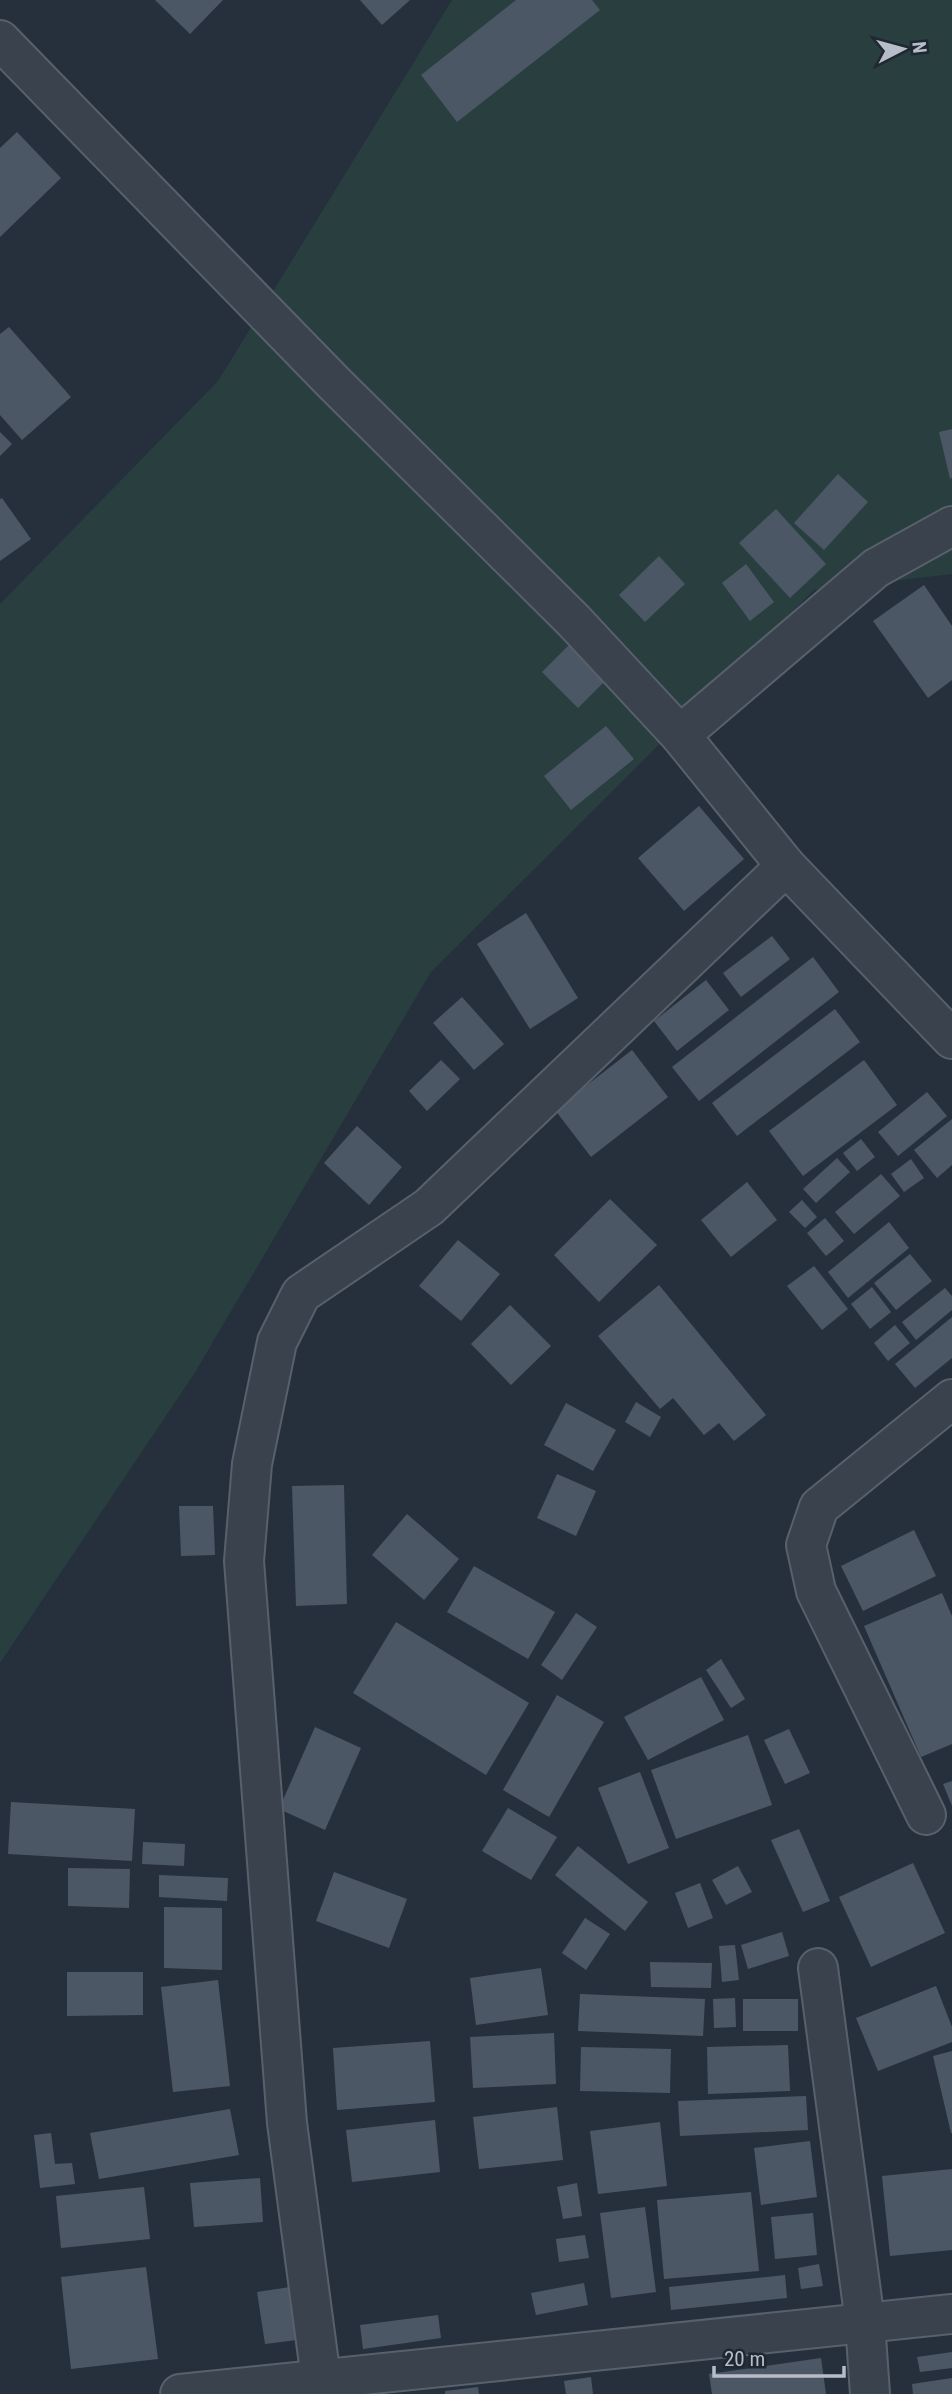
<svg xmlns="http://www.w3.org/2000/svg" width="952" height="2394" font-family="'Roboto Condensed',sans-serif">
<style>
.green{fill:#293e3f}
.building{fill:#4c5766}
.lines{fill:none;stroke-linecap:round;stroke-linejoin:round}
.minor-casing{stroke:#58606b;stroke-width:42}
.minor{stroke:#3a424e;stroke-width:38}
</style>
<rect width="100%" height="100%" fill="#26303d"/>
<polygon class="green" points="452,0 952,0 952,574 814,590 431,972 194,1374 0,1663 0,604 218,381"/>
<g class="building">
<polygon points="155,0 223,0 190,34"/>
<polygon points="360,0 410,0 382,25"/>
<polygon points="516,0 592,0 600,10 457,122 421,75"/>
<polygon points="17,132 61,178 0,237 0,148"/>
<polygon points="9,327 71,397 22,440 0,415 0,334"/>
<polygon points="952,429 952,478 950,479 939,432"/>
<polygon points="0,432 12,444 0,456"/>
<polygon points="838,474 868,502 824,550 794,523"/>
<polygon points="2,498 31,539 0,561 0,499"/>
<polygon points="776,509 826,564 790,598 739,543"/>
<polygon points="659,556 685,584 645,622 619,595"/>
<polygon points="746,564 774,602 750,621 722,583"/>
<polygon points="924,585 952,626 952,680 928,698 873,621"/>
<polygon points="572,642 607,679 578,708 542,672"/>
<polygon points="606,726 634,759 571,810 544,776"/>
<polygon points="699,806 744,859 684,911 638,858"/>
<polygon points="526,913 578,998 530,1029 477,944"/>
<polygon points="772,936 790,959 741,997 723,973"/>
<polygon points="813,957 839,992 699,1101 672,1067"/>
<polygon points="706,980 729,1010 677,1051 654,1021"/>
<polygon points="462,997 504,1044 474,1070 433,1023"/>
<polygon points="835,1009 860,1042 737,1136 712,1103"/>
<polygon points="632,1050 668,1097 591,1157 555,1110"/>
<polygon points="441,1060 460,1079 427,1111 409,1091"/>
<polygon points="864,1060 897,1105 803,1176 769,1131"/>
<polygon points="927,1092 947,1116 898,1156 878,1132"/>
<polygon points="952,1119 952,1165 937,1178 914,1150"/>
<polygon points="357,1126 402,1167 369,1205 324,1163"/>
<polygon points="861,1139 875,1157 857,1171 843,1153"/>
<polygon points="837,1158 850,1172 816,1203 803,1189"/>
<polygon points="911,1159 924,1178 904,1192 891,1174"/>
<polygon points="881,1174 900,1196 854,1234 835,1212"/>
<polygon points="747,1182 777,1220 731,1257 701,1220"/>
<polygon points="610,1199 657,1245 599,1302 554,1255"/>
<polygon points="802,1200 817,1217 805,1228 789,1212"/>
<polygon points="825,1218 844,1241 826,1256 807,1233"/>
<polygon points="889,1222 909,1248 848,1298 828,1272"/>
<polygon points="458,1240 500,1274 461,1321 419,1286"/>
<polygon points="910,1254 932,1281 896,1310 874,1283"/>
<polygon points="814,1266 848,1309 822,1330 787,1286"/>
<polygon points="659,1285 766,1415 734,1441 719,1423 704,1435 673,1398 660,1409 598,1336"/>
<polygon points="872,1287 891,1312 870,1329 851,1304"/>
<polygon points="945,1288 952,1296 952,1310 916,1340 902,1322"/>
<polygon points="510,1305 551,1346 511,1385 471,1344"/>
<polygon points="952,1317 952,1358 915,1388 895,1364"/>
<polygon points="895,1325 910,1343 888,1361 874,1343"/>
<polygon points="636,1402 661,1417 650,1437 625,1422"/>
<polygon points="566,1403 616,1430 593,1471 544,1445"/>
<polygon points="557,1474 596,1491 576,1536 537,1518"/>
<polygon points="344,1485 347,1604 296,1606 292,1486"/>
<polygon points="179,1506 213,1506 215,1555 181,1556"/>
<polygon points="407,1514 459,1559 424,1600 372,1555"/>
<polygon points="914,1530 936,1576 863,1611 841,1566"/>
<polygon points="474,1566 555,1612 528,1659 447,1612"/>
<polygon points="942,1593 952,1616 952,1744 921,1757 864,1626"/>
<polygon points="576,1613 597,1627 562,1680 541,1665"/>
<polygon points="396,1622 529,1703 486,1775 353,1693"/>
<polygon points="721,1659 745,1699 731,1708 706,1670"/>
<polygon points="701,1677 724,1720 648,1760 624,1717"/>
<polygon points="557,1695 604,1722 549,1817 503,1790"/>
<polygon points="315,1727 361,1748 325,1830 279,1809"/>
<polygon points="789,1729 810,1773 785,1784 764,1740"/>
<polygon points="748,1735 772,1805 676,1839 651,1770"/>
<polygon points="640,1772 669,1848 628,1864 598,1788"/>
<polygon points="952,1781 952,1806 943,1784"/>
<polygon points="11,1802 135,1809 132,1861 8,1854"/>
<polygon points="508,1808 557,1837 531,1880 482,1851"/>
<polygon points="799,1829 830,1901 803,1912 771,1840"/>
<polygon points="143,1842 185,1844 184,1866 142,1864"/>
<polygon points="578,1846 648,1902 625,1931 555,1875"/>
<polygon points="913,1863 945,1933 871,1967 839,1897"/>
<polygon points="738,1866 752,1892 726,1905 712,1880"/>
<polygon points="68,1868 130,1869 129,1908 68,1906"/>
<polygon points="334,1872 407,1899 389,1948 316,1921"/>
<polygon points="159,1875 228,1878 227,1901 159,1897"/>
<polygon points="700,1883 713,1918 688,1928 675,1893"/>
<polygon points="164,1907 222,1908 222,1970 164,1968"/>
<polygon points="585,1918 610,1934 586,1970 562,1953"/>
<polygon points="782,1932 789,1956 748,1969 741,1945"/>
<polygon points="735,1945 739,1980 722,1982 719,1946"/>
<polygon points="650,1962 712,1963 711,1988 651,1987"/>
<polygon points="541,1968 548,2015 476,2025 470,1978"/>
<polygon points="67,1972 143,1972 143,2015 67,2016"/>
<polygon points="218,1980 230,2086 173,2092 161,1987"/>
<polygon points="936,1986 952,2027 952,2042 878,2071 856,2018"/>
<polygon points="580,1994 705,1999 703,2036 578,2031"/>
<polygon points="735,1998 736,2027 714,2028 713,1999"/>
<rect x="743" y="1999" width="55" height="32"/>
<polygon points="554,2033 556,2084 473,2088 470,2037"/>
<polygon points="430,2041 435,2102 337,2110 333,2048"/>
<polygon points="788,2045 790,2091 708,2094 707,2047"/>
<polygon points="581,2047 671,2049 670,2093 580,2091"/>
<polygon points="952,2051 952,2133 951,2133 933,2056"/>
<polygon points="806,2096 808,2130 680,2136 678,2101"/>
<polygon points="557,2107 563,2160 479,2169 473,2117"/>
<polygon points="230,2109 239,2155 99,2179 90,2133"/>
<polygon points="435,2120 440,2172 352,2182 346,2130"/>
<polygon points="660,2122 667,2186 598,2194 590,2131"/>
<polygon points="51,2133 55,2164 72,2163 75,2184 40,2188 34,2135"/>
<polygon points="810,2141 817,2197 761,2205 754,2148"/>
<polygon points="952,2169 952,2250 890,2256 882,2176"/>
<polygon points="260,2178 263,2222 194,2227 190,2183"/>
<polygon points="577,2183 582,2216 563,2219 557,2187"/>
<polygon points="144,2187 150,2239 61,2248 56,2196"/>
<polygon points="751,2192 759,2271 664,2279 657,2200"/>
<polygon points="645,2207 656,2292 611,2298 600,2213"/>
<polygon points="813,2213 817,2255 775,2259 771,2217"/>
<polygon points="585,2235 589,2258 559,2262 556,2239"/>
<polygon points="819,2264 823,2286 801,2289 798,2268"/>
<polygon points="146,2267 158,2359 71,2369 61,2277"/>
<polygon points="785,2275 787,2298 671,2310 669,2287"/>
<polygon points="584,2283 588,2305 536,2315 531,2293"/>
<polygon points="290,2287 297,2340 265,2344 257,2292"/>
<polygon points="438,2315 441,2338 363,2349 360,2325"/>
<polygon points="952,2352 952,2368 920,2372 917,2357"/>
<polygon points="821,2358 826,2394 712,2394 709,2374"/>
<polygon points="591,2377 593,2394 566,2394 564,2381"/>
<polygon points="952,2378 952,2394 913,2394 912,2384"/>
<polygon points="478,2387 479,2394 445,2394 445,2391"/>
</g>
<g class="lines">
<defs>
<g id="minor">
<polyline points="0,40 333,382 574,621 680,735 786,866 952,1039"/>
<polyline points="680,735 876,568 952,526"/>
<polyline points="926,1815 816,1591 806,1545 819,1507 952,1399"/>
<polyline points="818,1968 865,2322 870,2394"/>
<polyline points="180,2394 952,2314"/>
<polyline points="323,2394 287,2123 244,1561 252,1464 277,1342 301,1294 429,1207 786,866"/>
</g>
</defs>
<use href="#minor" class="minor-casing"/>
<use href="#minor" class="minor"/>
</g>
<g transform="translate(903 49) rotate(84)" stroke="#1f2733" stroke-width="5" paint-order="stroke">
<path d="M0-5L12 26L0 18L-12 26Z" fill="#b6bdc8"/>
<text y="-10" font-size="19" font-weight="bold" text-anchor="middle" fill="#b6bdc8">N</text>
</g>
<path d="M714 2366v10h130v-10" fill="none" stroke="#b6bdc8" stroke-width="3.5"/>
<text x="724" y="2366" font-size="21" fill="#b6bdc8" stroke="#1f2733" stroke-width="5" paint-order="stroke">20 m</text>
</svg>
